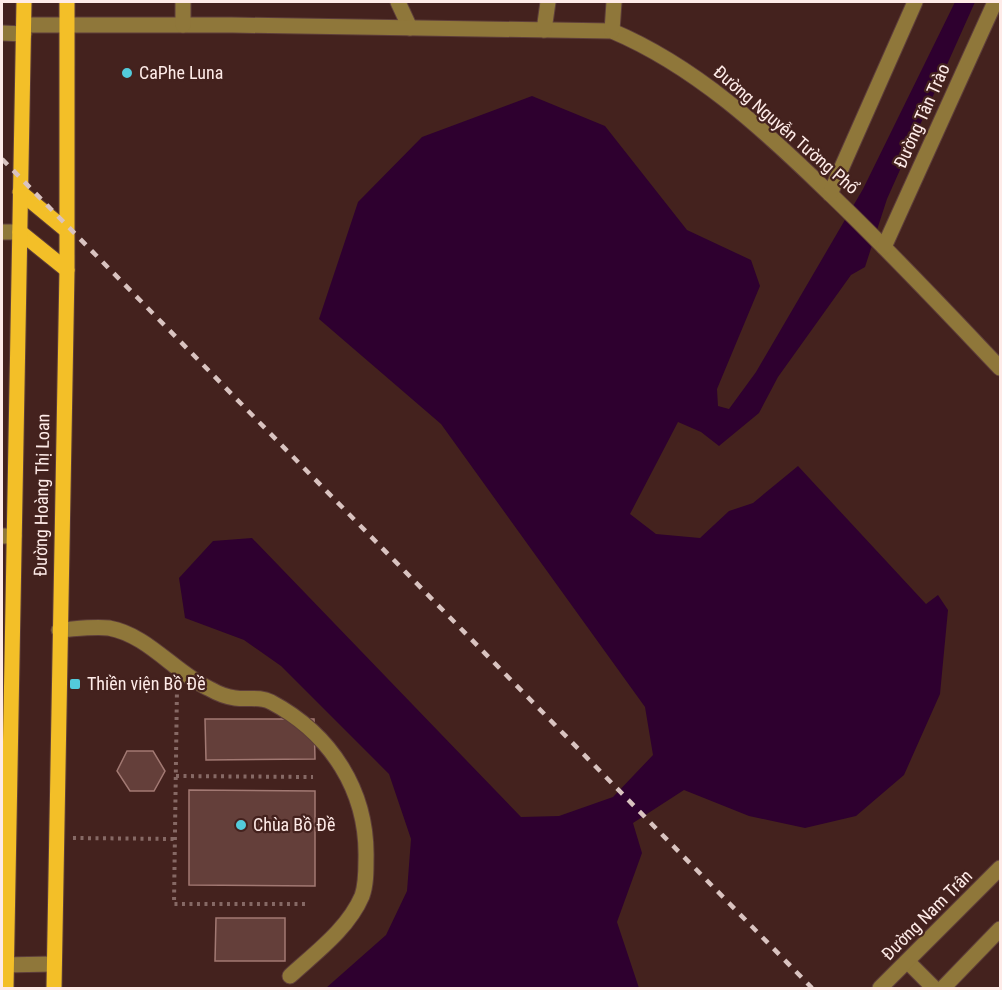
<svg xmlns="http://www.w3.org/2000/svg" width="1002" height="990" font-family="'Roboto Condensed',sans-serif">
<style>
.water{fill:#2e002f}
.building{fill:#643f3a;stroke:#a27973;stroke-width:1.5}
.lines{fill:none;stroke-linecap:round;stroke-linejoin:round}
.minor-casing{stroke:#5e3e3a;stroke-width:17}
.major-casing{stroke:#5e3e3a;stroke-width:17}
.path{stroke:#866965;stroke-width:4;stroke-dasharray:3 4.5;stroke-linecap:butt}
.minor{stroke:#8f773a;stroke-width:15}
.major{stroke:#f3bf28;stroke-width:15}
.rail{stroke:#d9c3c0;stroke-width:4.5;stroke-dasharray:8 8;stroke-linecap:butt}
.poi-dot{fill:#53cbdb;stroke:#44221e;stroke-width:2}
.labels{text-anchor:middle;stroke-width:4.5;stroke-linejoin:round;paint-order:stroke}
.poi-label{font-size:18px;fill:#feebe8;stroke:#44221e;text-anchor:start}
.street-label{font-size:18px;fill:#feebe8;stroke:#44221e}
</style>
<rect width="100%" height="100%" fill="#44221e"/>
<polygon class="water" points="955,2 975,2 887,199 865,267 851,275 778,377 759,413 719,446 701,432 678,422 630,514 656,534 700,538 729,511 753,503 798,466 926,604 938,595 948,610 940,694 904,775 856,816 805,828 749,816 684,790 633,823 642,853 617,922 639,988 326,988 386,935 407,891 411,839 389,774 281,666 244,640 185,618 179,578 213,541 252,538 521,817 559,816 613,797 653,755 645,707 441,424 319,319 358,202 422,137 532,96 605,126 687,230 751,260 760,286 717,389 718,406 729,409 756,372 863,189"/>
<g class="building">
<polygon points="205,719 314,719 315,759 206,760"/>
<polygon points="127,751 153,751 165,771 154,791 130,791 117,771"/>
<polygon points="189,790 315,791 315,886 189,885"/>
<polygon points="216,918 285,918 285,961 215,961"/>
</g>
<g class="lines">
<defs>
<g id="minor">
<polyline points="398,2 410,28"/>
<path d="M24 25H232L612 31C695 66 763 129 827 191 887 248 943 308 1000 368"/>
<polyline points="183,25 183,2"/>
<polyline points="544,30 548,2"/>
<polyline points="612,31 614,2"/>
<polyline points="2,33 24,34"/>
<polyline points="830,194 915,2"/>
<polyline points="2,232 20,232"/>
<polyline points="884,247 995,2"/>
<polyline points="2,536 14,536"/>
<path d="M59 630C75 629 94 626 109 628 148 635 175 673 210 689 217 693 227 697 235 698 248 700 259 696 271 702 331 734 368 791 366 860 366 872 366 885 362 896 348 929 315 953 290 976"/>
<polyline points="908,962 934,988"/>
<polyline points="2,965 54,964"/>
<polyline points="880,988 1000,868"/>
<polyline points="943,988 1000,929"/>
</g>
<g id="major">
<polyline points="20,192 66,230"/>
<polyline points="20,232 67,270"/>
<polyline points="6,988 24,2"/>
<polyline points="54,988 67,270 67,2"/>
</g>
</defs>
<use href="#minor" class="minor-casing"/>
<use href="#major" class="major-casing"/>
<g class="path">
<polyline points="177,687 174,904 307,904"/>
<polyline points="176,776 313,777"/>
<polyline points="73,838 175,839"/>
</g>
<use href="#minor" class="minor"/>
<use href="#major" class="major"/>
<polyline class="rail" points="2,159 812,988"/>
</g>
<g class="poi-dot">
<circle cx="127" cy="73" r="6"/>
<rect x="69" y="678" width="12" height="12" rx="3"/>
<circle cx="241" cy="825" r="6"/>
</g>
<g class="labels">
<g class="poi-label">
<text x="139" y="79">CaPhe Luna</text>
<text x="87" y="690">Thiền viện Bồ Đề</text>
<text x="253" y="831">Chùa Bồ Đề</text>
</g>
<g class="street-label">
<text transform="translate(922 116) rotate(-66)" y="6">Đường Tân Trào</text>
<text transform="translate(786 130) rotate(41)" y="6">Đường Nguyễn Tường Phổ</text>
<text transform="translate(42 495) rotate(-89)" y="6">Đường Hoàng Thị Loan</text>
<text transform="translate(927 915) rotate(-45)" y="6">Đường Nam Trân</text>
</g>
</g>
<rect width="1002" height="990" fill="none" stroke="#feebe8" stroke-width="6"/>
</svg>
